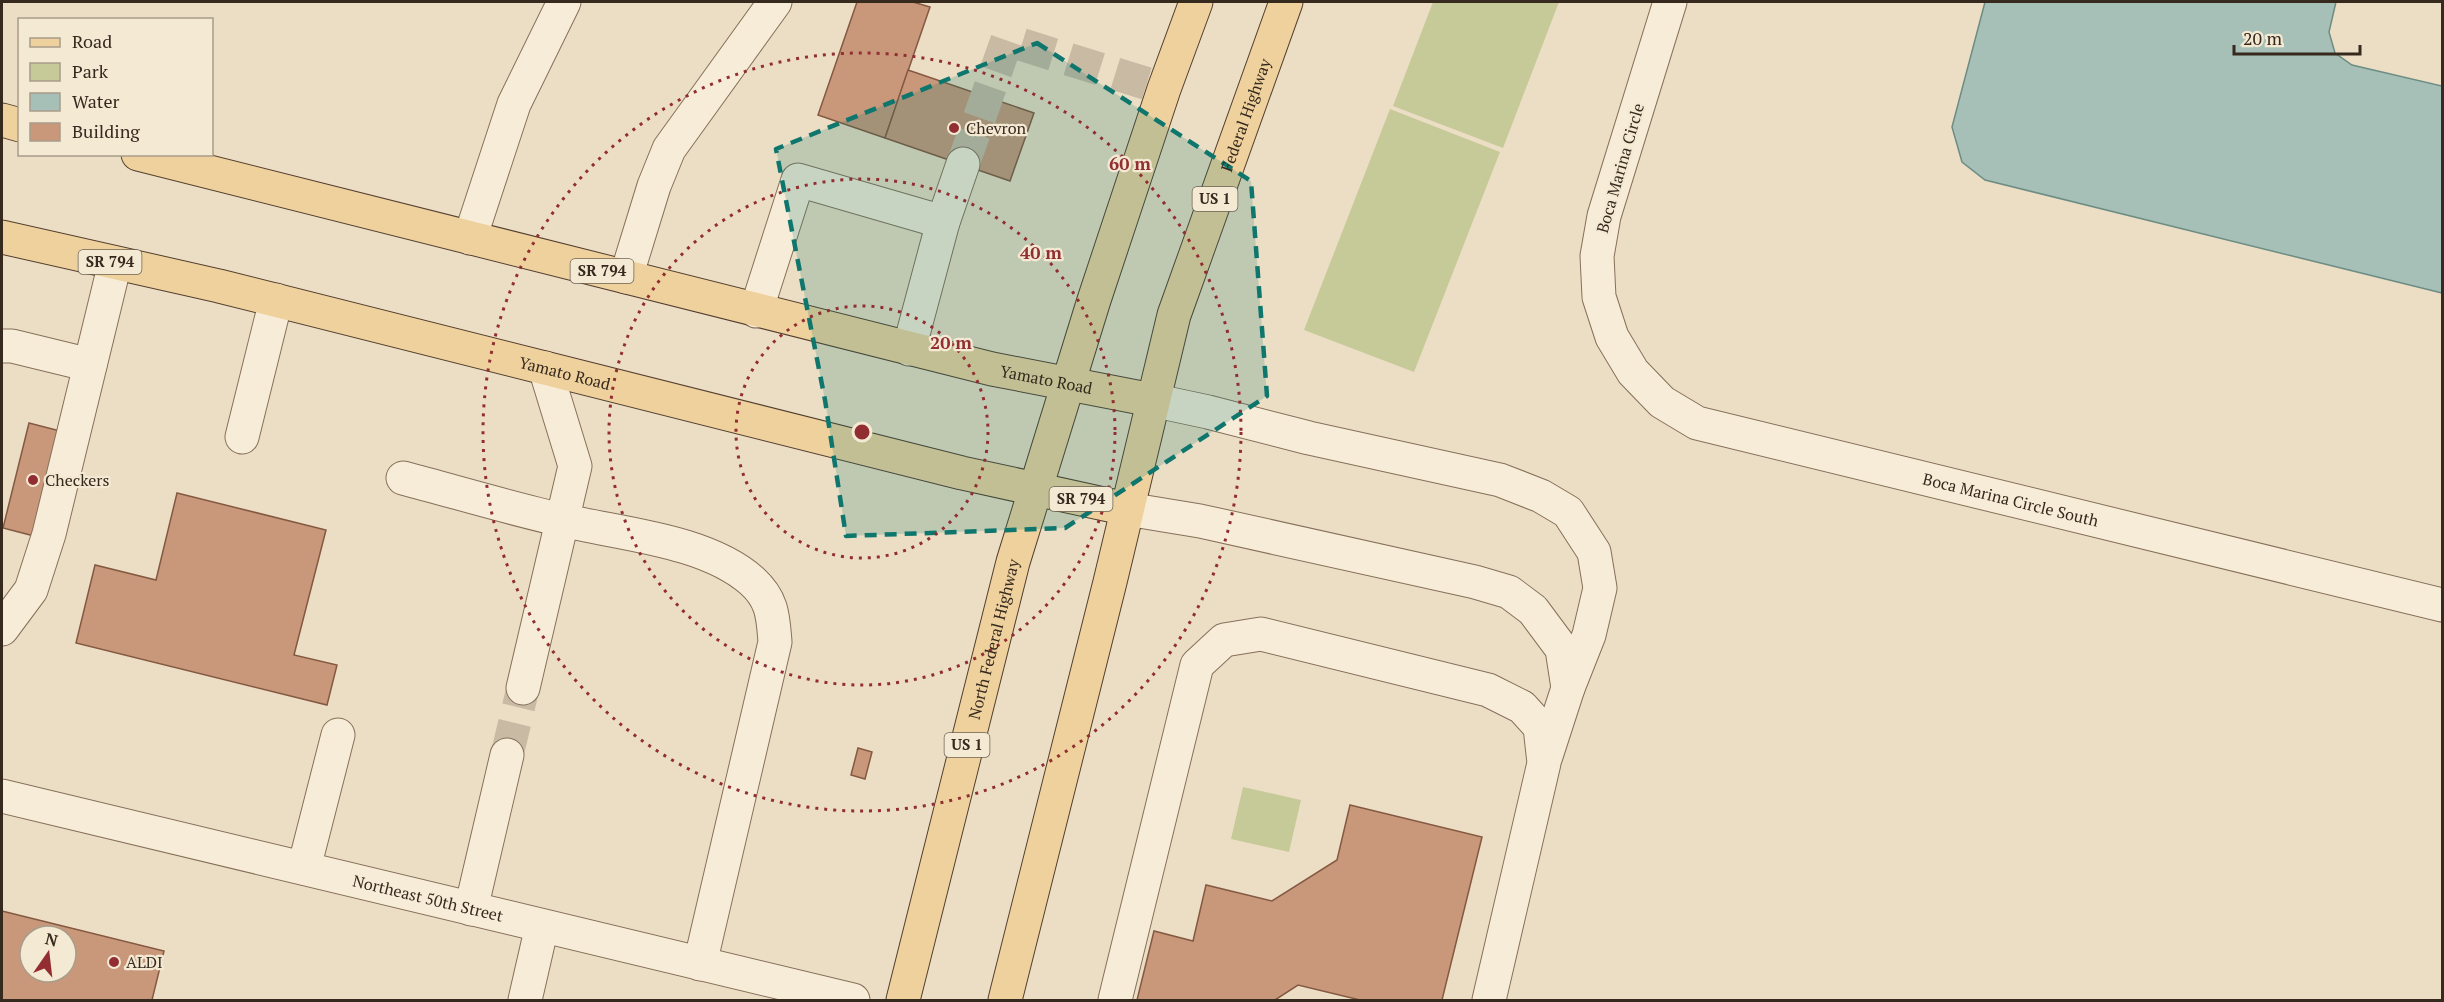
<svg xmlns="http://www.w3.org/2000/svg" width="2444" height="1002" font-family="'PT Serif',serif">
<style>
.green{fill:#c6ca98}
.water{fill:#a6bfb7;stroke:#6d8d84;stroke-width:1.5}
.building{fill:#c9987b;stroke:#845942;stroke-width:1.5;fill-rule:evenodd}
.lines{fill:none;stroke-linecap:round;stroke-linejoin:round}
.minor-tunnel{stroke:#c8baa3;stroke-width:33;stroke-dasharray:33 16;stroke-linecap:butt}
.minor-casing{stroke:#86705b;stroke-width:35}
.major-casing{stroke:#543f2f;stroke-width:35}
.minor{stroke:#f7ecd7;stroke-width:33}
.major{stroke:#eed19d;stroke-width:33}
.marked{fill:#0f766e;fill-opacity:0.2;stroke:#0f766e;stroke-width:4.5;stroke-dasharray:12 8;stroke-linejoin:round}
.ring{fill:none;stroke:#922e32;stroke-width:3;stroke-dasharray:3 6}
.poi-dot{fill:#922e32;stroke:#f4e9d3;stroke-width:2}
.labels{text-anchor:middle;stroke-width:4.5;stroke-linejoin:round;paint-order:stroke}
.shield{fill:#f4e9d3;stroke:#6f6354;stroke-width:1.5}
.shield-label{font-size:15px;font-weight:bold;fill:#36291e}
.street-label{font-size:16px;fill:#36291e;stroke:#f4e9d3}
.poi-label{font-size:16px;fill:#36291e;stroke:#f4e9d3;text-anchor:start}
.centre{fill:#922e32;stroke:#f4e9d3;stroke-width:3}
.ring-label{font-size:18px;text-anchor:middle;font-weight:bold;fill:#922e32;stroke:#f4e9d3;stroke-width:4.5;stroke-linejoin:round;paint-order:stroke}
</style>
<rect width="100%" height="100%" fill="#ecdec4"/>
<g class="green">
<polygon points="1433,2 1559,2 1503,148 1393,106"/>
<polygon points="1390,109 1500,152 1414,372 1304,330"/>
<polygon points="1243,787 1301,800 1289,852 1231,839"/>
</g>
<polygon class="water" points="1985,2 2336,2 2329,32 2335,53 2352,65 2442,86 2442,293 1985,180 1962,162 1952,127"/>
<g class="building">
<polygon points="857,2 913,2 930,7 885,138 818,115"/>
<polygon points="908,70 1034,113 1010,181 885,138"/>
<polygon points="29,423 64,432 38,537 3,528"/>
<polygon points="177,493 326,530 294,655 337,665 327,705 76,643 95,565 156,580"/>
<polygon points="858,748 872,752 865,779 851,775"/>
<polygon points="1350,805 1482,837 1442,1000 1360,1000 1298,985 1275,1000 1137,1000 1154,931 1193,941 1206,885 1272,901 1337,860"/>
<path d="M2 911 164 951 152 1000H2ZM30 936H66V972H30Z"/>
</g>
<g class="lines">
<g class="minor-tunnel">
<polyline points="963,164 1007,40 1164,89"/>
<polyline points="507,755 523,688"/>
</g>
<defs>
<g id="minor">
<path id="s1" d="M1670 2 1604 216 1597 256 1599 297 1612 337 1633 372 1662 402 1697 423 2442 605"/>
<polyline points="470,238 514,104 564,2"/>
<polyline points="626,277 654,186 669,149 775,2"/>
<polyline points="756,311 798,180 943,222 963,164"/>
<polyline points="2,346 12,346 90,365"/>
<polyline points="909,349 943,222"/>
<polyline points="1152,400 1208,412 1309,438 1500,480 1541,496 1568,512 1594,552 1600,588 1589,635 1568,688 1546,756"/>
<polyline points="242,437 276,300"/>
<path d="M403 478C456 492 509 508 562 520 620 534 706 540 752 581 773 600 773 617 775 642L700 964"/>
<polyline points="1127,509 1200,521 1475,582 1509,592 1533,610 1562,649 1568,688"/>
<polyline points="2,629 31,590 49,534 115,263"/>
<polyline points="523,688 575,466 545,368"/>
<path id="s2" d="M2 796 853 1000"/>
<polyline points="304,868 338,735"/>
<polyline points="471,909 507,755"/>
<polyline points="525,1000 542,926"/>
<polyline points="1115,1000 1197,665 1224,640 1261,634 1488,690 1522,707 1540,727 1544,763 1489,1000"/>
</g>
<g id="major">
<polyline points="2,120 20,125"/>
<path id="s3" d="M138 154 992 369 1152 400"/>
<path id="s4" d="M2 237 219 286 962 473 1127 509"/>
<path id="s5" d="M903 1000 1013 562 1094 300 1164 89 1196 2"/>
<path id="s6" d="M1005 1000 1110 582 1174 315 1286 2"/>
</g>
</defs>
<use href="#minor" class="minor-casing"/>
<use href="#major" class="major-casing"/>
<use href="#minor" class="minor"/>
<use href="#major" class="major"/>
</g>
<path class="marked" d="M1037 43 1251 181 1267 396 1065 528 846 536 825 400 776 149Z"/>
<g class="ring">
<circle cx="862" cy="432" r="126"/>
<circle cx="862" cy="432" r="253"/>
<circle cx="862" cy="432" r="379"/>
</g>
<g class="poi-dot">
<circle cx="954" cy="128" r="6"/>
<circle cx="33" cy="480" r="6"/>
<circle cx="114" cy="962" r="6"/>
</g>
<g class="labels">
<g class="shield">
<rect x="1192.5" y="187" width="45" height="24" rx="4.5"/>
<rect x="78.5" y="250" width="63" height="24" rx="4.5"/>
<rect x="570.5" y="259" width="63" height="24" rx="4.5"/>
<rect x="1049.5" y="487" width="63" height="24" rx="4.5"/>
<rect x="944.5" y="733" width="45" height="24" rx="4.5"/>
</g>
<g class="shield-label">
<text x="1215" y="204">US 1</text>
<text x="110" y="267">SR 794</text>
<text x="602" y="276">SR 794</text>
<text x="1081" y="504">SR 794</text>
<text x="967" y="750">US 1</text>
</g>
<g class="street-label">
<text dy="6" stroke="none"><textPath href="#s6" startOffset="918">Federal Highway</textPath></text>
<text transform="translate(1620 168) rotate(-74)" y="6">Boca Marina Circle</text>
<text dy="6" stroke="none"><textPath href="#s4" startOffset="579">Yamato Road</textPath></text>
<text dy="6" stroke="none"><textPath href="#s3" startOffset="936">Yamato Road</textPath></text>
<text dy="6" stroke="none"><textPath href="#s1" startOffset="794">Boca Marina Circle South</textPath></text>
<text dy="6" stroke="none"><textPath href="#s5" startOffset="372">North Federal Highway</textPath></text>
<text dy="6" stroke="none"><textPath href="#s2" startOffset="438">Northeast 50th Street</textPath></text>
</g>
<g class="poi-label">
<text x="966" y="134">Chevron</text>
<text x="45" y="486">Checkers</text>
<text x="126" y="968">ALDI</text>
</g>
</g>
<circle cx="862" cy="432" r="9" class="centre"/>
<g class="ring-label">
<text x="1130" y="170">60 m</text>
<text x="1041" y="259">40 m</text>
<text x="951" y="349">20 m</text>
</g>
<rect width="2444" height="1002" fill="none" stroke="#36291e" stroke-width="6"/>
<rect x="18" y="18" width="195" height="138" fill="#f4e9d3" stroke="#a89c8b" stroke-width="1.5"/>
<rect x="30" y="38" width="30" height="9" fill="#eed19d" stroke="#a89c8b" stroke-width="1.5"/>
<text x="72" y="48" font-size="18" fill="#36291e">Road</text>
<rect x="30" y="63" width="30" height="18" fill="#c6ca98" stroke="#a89c8b" stroke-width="1.5"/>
<text x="72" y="78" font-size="18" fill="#36291e">Park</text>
<rect x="30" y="93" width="30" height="18" fill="#a6bfb7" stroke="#a89c8b" stroke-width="1.5"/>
<text x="72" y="108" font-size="18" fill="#36291e">Water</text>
<rect x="30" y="123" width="30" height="18" fill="#c9987b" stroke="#a89c8b" stroke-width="1.5"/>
<text x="72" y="138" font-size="18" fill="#36291e">Building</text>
<g transform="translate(48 954) rotate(14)"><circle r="28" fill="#f4e9d3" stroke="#a89c8b" stroke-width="1.5"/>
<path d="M0-4.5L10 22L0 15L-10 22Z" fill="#922e32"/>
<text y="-9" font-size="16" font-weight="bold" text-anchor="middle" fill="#36291e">N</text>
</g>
<path d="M2234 45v9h126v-9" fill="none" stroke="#36291e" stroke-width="3"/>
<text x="2243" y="45" font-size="18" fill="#36291e" stroke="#f4e9d3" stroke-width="4.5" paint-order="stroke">20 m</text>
</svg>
